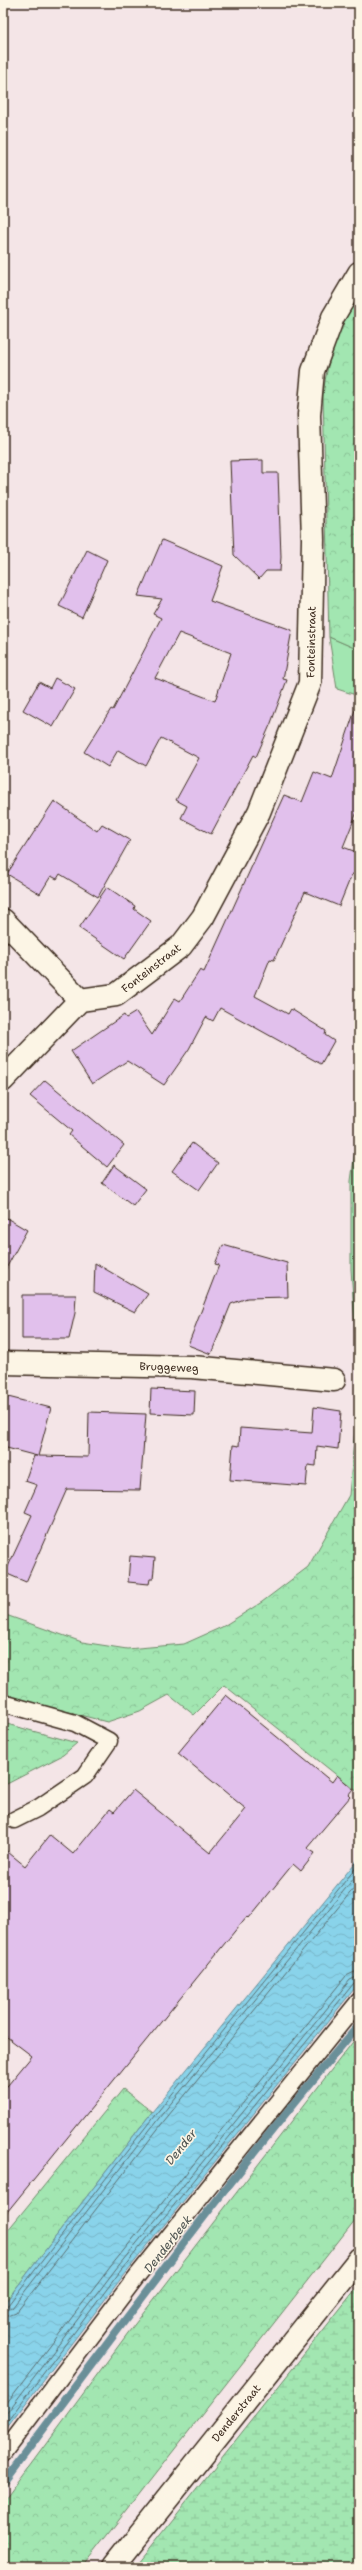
<svg xmlns="http://www.w3.org/2000/svg" width="362" height="2570" font-family="'Shantell Sans',sans-serif">
<style>
.grass{fill:#a2e6b1;stroke:#6e8868}
.forest{fill:url(#forest-crowns);stroke:#6e8868}
.wetland{fill:url(#wetland-marsh);stroke:#6e8868}
.water{fill:url(#water-waves);stroke:#6a8f98}
.lines{fill:none;stroke-linecap:round;stroke-linejoin:round}
.shore{stroke:#5a6e70;stroke-width:1}
.stream{stroke:#6a8f98;stroke-width:8}
.building{fill:#e1c0ec;stroke:#3b2a1e;fill-rule:evenodd}
.service-casing{stroke:#3b2a1e;stroke-width:19}
.minor-casing{stroke:#3b2a1e;stroke-width:25}
.tertiary-casing{stroke:#3b2a1e;stroke-width:25}
.service{stroke:#fcf5e5;stroke-width:16}
.minor{stroke:#fcf5e5;stroke-width:22}
.tertiary{stroke:#fcf5e5;stroke-width:22}
.labels{text-anchor:middle;stroke-width:3.5;stroke-linejoin:round;paint-order:stroke}
.street-label{font-size:11px;fill:#3b2a1e;stroke:#fcf5e5}
.water-label{font-size:12px;font-style:italic;fill:#4e5451;stroke:#fcf5e5}
</style>
<defs>
<pattern id="forest-crowns" width="20" height="18" patternUnits="userSpaceOnUse"><rect width="20" height="18" fill="#a2e6b1"/><path d="M2 6a3 3 0 1 1 6 0M12 15a3 3 0 1 1 6 0" fill="none" stroke="#8cc598"/></pattern>
<pattern id="wetland-marsh" width="20" height="14" patternUnits="userSpaceOnUse"><rect width="20" height="14" fill="#a2e6b1"/><path d="M1 5h8M5 5V1M11 12h8M15 12V8" fill="none" stroke="#8cc598"/></pattern>
<pattern id="water-waves" width="16" height="10" patternUnits="userSpaceOnUse"><rect width="16" height="10" fill="#89d3ea"/><path d="M0 5q4-4 8 0t8 0" fill="none" stroke="#77b5c8"/></pattern>
</defs>
<rect width="100%" height="100%" fill="#f4e5e7"/>
<filter id="ink" filterUnits="userSpaceOnUse"><feTurbulence type="fractalNoise" baseFrequency=".025" numOctaves="2"/><feDisplacementMap in="SourceGraphic" scale="8" xChannelSelector="R" yChannelSelector="G"/><feConvolveMatrix kernelMatrix="1 2 1 2 8 2 1 2 1" color-interpolation-filters="sRGB"/></filter>
<g filter="url(#ink)">
<g class="grass">
<polygon points="329,637 359,650 359,696 337,689"/>
<polygon points="359,1122 359,1385 351,1269 351,1181"/>
</g>
<g class="forest">
<path d="M359 289V650L329 637 323 395C328 353 340 326 359 289Z"/>
<polygon points="359,1385 359,1793 224,1685 194,1715 169,1695 140,1711 107,1722 3,1695 3,1614 82,1642 127,1649 184,1644 222,1627 262,1602 308,1567 349,1495"/>
<polygon points="3,1723 77,1743 63,1755 3,1786"/>
<polygon points="359,2034 359,2215 82,2567 3,2567 3,2502 128,2333"/>
<polygon points="123,2089 152,2112 3,2305 3,2236"/>
</g>
<polygon class="wetland" points="359,2285 359,2567 135,2567"/>
<polygon class="water" points="359,1858 359,1983 123,2276 3,2433 3,2305 152,2112"/>
<g class="lines">
<g class="shore">
<polyline points="3,2307 8,2305 155,2115 359,1864"/>
<polyline points="3,2312 12,2308 159,2118 359,1872"/>
<polyline points="3,2318 16,2313 164,2121 359,1882"/>
<polyline points="3,2408 111,2266 346,1976 359,1970"/>
<polyline points="3,2418 115,2270 350,1980 359,1976"/>
<polyline points="3,2427 119,2273 354,1983 359,1981"/>
</g>
<path class="stream" d="M3 2483C119 2328 234 2172 359 2025"/>
</g>
<g class="building">
<polygon points="263,460 263,473 278,473 281,557 280,571 266,571 259,579 234,555 230,461"/>
<path d="M162 540 223 566 210 601 292 630 283 679 287 680 271 723 256 757 253 755 211 834 181 818 187 806 176 800 199 758 161 738 146 766 118 750 108 767 84 752 111 709 113 710 161 618 153 614 162 599 138 596ZM179 633 231 653 215 701 155 678Z"/>
<polygon points="87,550 107,560 82,617 59,606"/>
<polygon points="55,678 75,689 53,727 23,710 39,682 50,688"/>
<polygon points="355,710 359,710 359,807 343,847 359,853 359,876 352,874 339,906 305,892 274,960 270,959 255,996 288,1014 291,1009 326,1031 325,1035 334,1041 321,1064 220,1008 213,1021 206,1017 189,1049 164,1085 127,1061 92,1084 71,1051 124,1015 126,1018 136,1012 152,1035 175,998 180,1001 200,970 204,972 284,795 302,802 314,772 332,779"/>
<polygon points="54,801 97,831 102,824 130,840 98,897 60,874 57,879 51,876 40,894 7,874"/>
<polygon points="107,887 135,906 134,909 151,921 124,959 79,928"/>
<polygon points="45,1080 124,1145 107,1167 69,1135 72,1131 30,1096"/>
<polygon points="192,1143 218,1163 199,1190 172,1171"/>
<polygon points="114,1165 146,1189 133,1206 102,1183"/>
<polygon points="3,1216 27,1230 3,1274"/>
<polygon points="223,1245 287,1263 288,1297 247,1298 231,1304 211,1354 188,1345 219,1265 215,1264"/>
<polygon points="95,1263 148,1294 135,1312 94,1292"/>
<polygon points="22,1295 76,1295 75,1313 69,1339 22,1339"/>
<polygon points="151,1389 195,1391 194,1415 150,1413"/>
<polygon points="8,1397 51,1408 38,1456 88,1457 89,1412 146,1414 140,1490 67,1489 26,1582 5,1573 32,1515 25,1512 37,1485 25,1481 34,1456 37,1456 3,1447 3,1418"/>
<polygon points="314,1407 341,1411 338,1449 317,1446 316,1466 308,1465 306,1486 230,1480 233,1445 239,1446 240,1428 312,1433"/>
<polygon points="130,1556 155,1558 153,1579 150,1579 149,1584 128,1582"/>
<polygon points="226,1695 332,1782 337,1775 353,1789 348,1795 350,1797 307,1848 315,1853 301,1871 293,1864 249,1918 247,1916 3,2217 3,2091 32,2056 3,2034 3,1848 25,1866 50,1835 73,1854 110,1809 114,1812 133,1790 210,1853 246,1809 178,1753"/>
</g>
<g class="lines">
<defs>
<g id="service">
<polyline points="3,1703 75,1723 109,1741 85,1776 38,1808 14,1820"/>
<polyline points="3,2453 137,2276 359,2001"/>
</g>
<g id="minor">
<polyline points="3,920 80,1000"/>
<polyline points="3,1080 80,1000 116,995 181,946 203,917 259,812 310,683 313,539 309,415 313,371 333,317 359,273"/>
<polyline points="3,1363 192,1367 334,1380"/>
</g>
<polyline id="tertiary" points="113,2567 359,2259"/>
</defs>
<use href="#service" class="service-casing"/>
<use href="#minor" class="minor-casing"/>
<use href="#tertiary" class="tertiary-casing"/>
<use href="#service" class="service"/>
<use href="#minor" class="minor"/>
<use href="#tertiary" class="tertiary"/>
</g>
</g>
<g class="labels">
<g class="street-label">
<text transform="translate(311 642) rotate(-89)" y="4">Fonteinstraat</text>
<text transform="translate(151 968) rotate(-38)" y="4">Fonteinstraat</text>
<text transform="translate(169 1367) rotate(2)" y="4">Bruggeweg</text>
<text transform="translate(236 2413) rotate(-51)" y="4">Denderstraat</text>
</g>
<g class="water-label">
<text transform="translate(181 2147) rotate(-51)" y="4">Dender</text>
<text transform="translate(168 2244) rotate(-52)" y="4">Denderbeek</text>
</g>
</g>
<rect width="362" height="2570" fill="none" stroke="#fcf5e5" stroke-width="16"/>
<rect x="8" y="8" width="346" height="2554" fill="none" stroke="#3b2a1e" stroke-width="1.5" filter="url(#ink)"/>
</svg>
